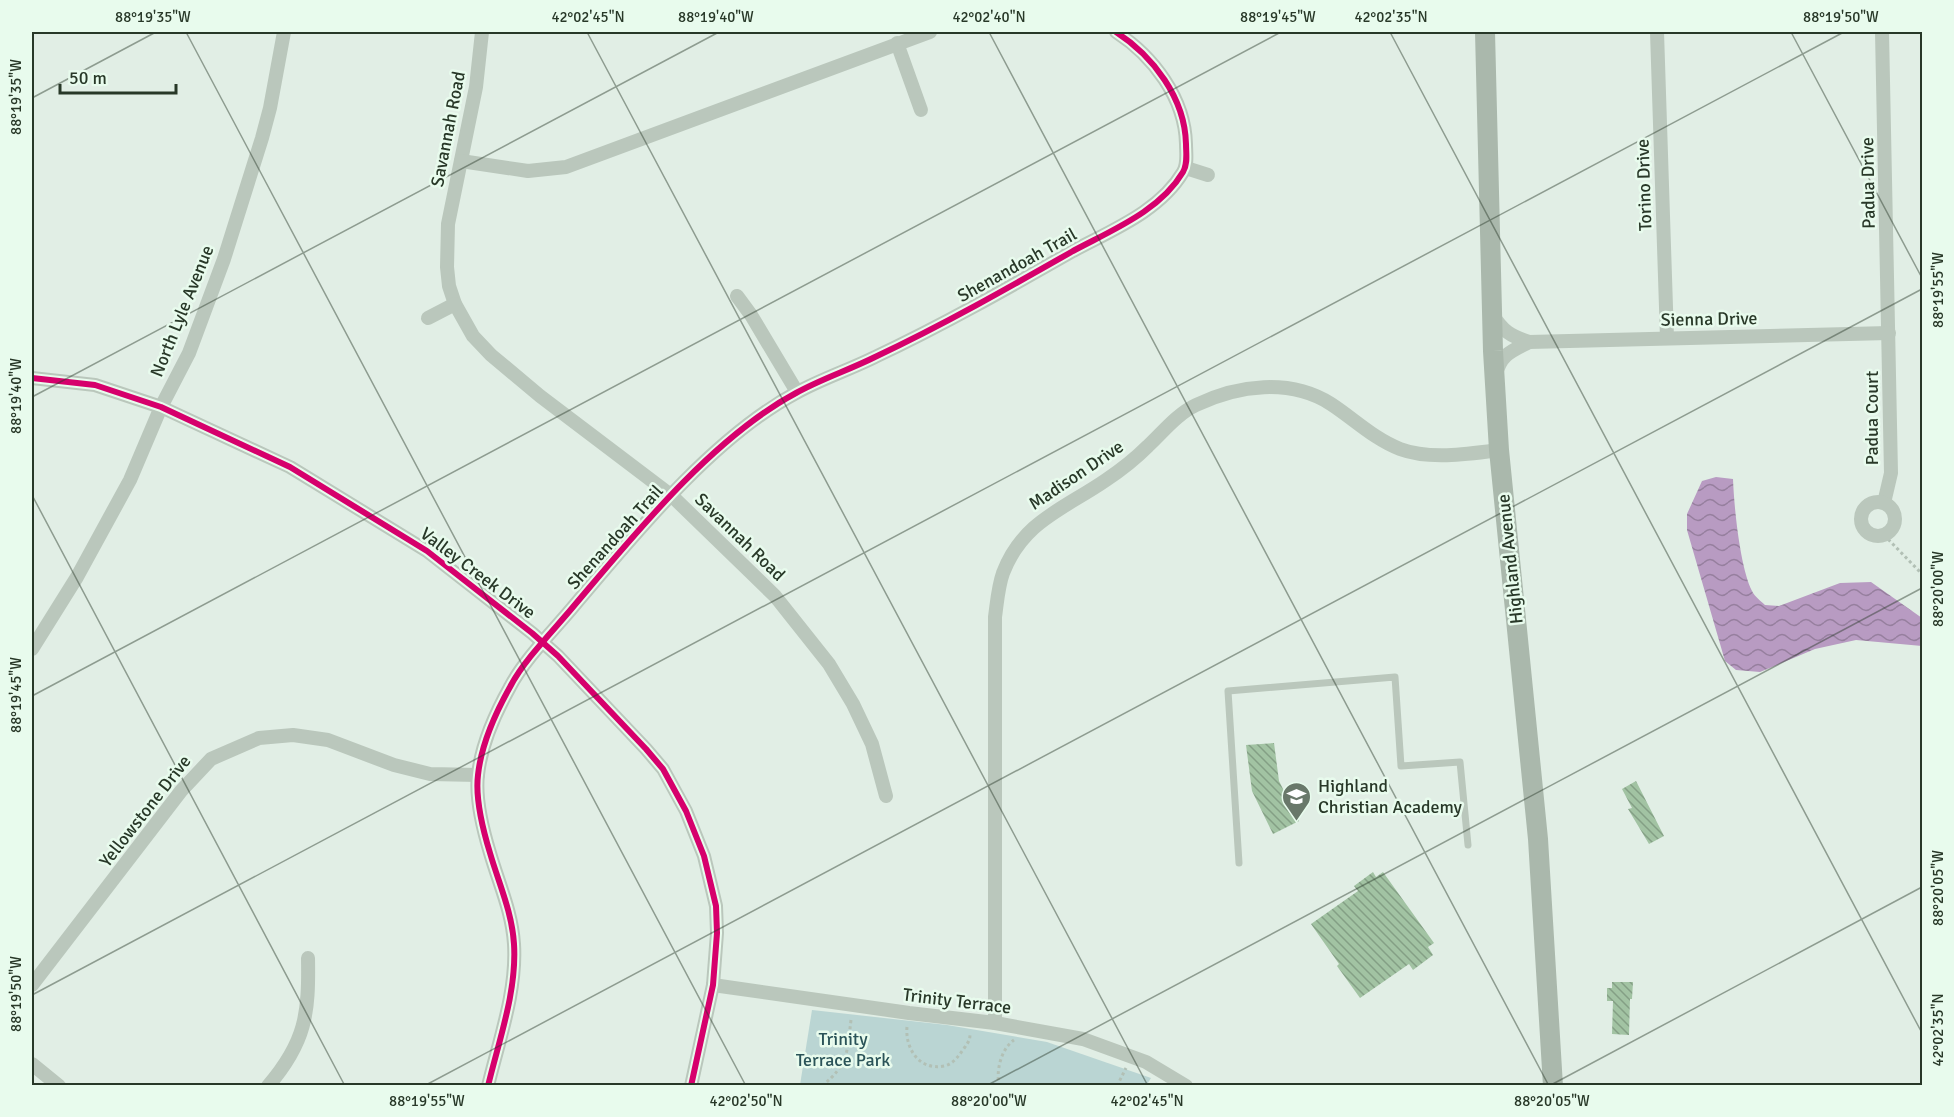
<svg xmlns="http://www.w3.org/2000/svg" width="1954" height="1117" font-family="Signika,sans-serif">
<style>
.green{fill:#bad5d3}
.water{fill:url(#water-waves)}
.building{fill:url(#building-back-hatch)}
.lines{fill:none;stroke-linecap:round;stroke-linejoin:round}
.path{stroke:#b2c0b5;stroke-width:3;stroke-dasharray:3 3;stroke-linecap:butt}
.lane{stroke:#bac7bc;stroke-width:7}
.street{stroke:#bac7bc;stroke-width:14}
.secondary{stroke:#aab8ac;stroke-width:20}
.cycleway-casing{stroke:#e8fbed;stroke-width:10}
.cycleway{stroke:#d6006c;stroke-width:6}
.ticks{fill:none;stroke:#283828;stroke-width:1.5;stroke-opacity:0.45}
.labels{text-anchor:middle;stroke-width:5;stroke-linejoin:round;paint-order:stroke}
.street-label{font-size:18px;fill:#283828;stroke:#e8fbed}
.poi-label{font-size:18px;fill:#283828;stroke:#e8fbed;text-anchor:start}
.park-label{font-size:18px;fill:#2a5358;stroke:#e8fbed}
.neatline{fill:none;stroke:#283828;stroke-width:2}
.ticks-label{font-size:15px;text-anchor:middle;fill:#283828}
</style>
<defs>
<pattern id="water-waves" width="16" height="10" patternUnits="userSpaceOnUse" patternTransform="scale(1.5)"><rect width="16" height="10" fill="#b89bc2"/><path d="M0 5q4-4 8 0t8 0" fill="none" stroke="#967f9e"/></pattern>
<pattern id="building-back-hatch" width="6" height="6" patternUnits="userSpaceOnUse" patternTransform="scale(1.5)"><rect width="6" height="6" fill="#a2c3a3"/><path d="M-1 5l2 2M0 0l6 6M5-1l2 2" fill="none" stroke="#849f85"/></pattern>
</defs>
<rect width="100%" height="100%" fill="#e1eee5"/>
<polygon class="green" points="812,1010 947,1025 1047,1042 1151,1078 1146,1086 800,1085"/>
<path class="water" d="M1716 477 1733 479C1734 507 1740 567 1752 591 1755 597 1761 601 1765 605L1779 606 1840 583 1871 582 1922 618V646L1856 640 1815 649 1760 672 1736 670 1725 661 1687 530V514L1702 481Z"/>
<g class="building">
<polygon points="1274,743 1279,781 1299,821 1273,834 1252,791 1246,745"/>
<polygon points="1636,781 1664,836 1649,844 1628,809 1632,808 1622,789"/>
<polygon points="1373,872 1376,877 1383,872 1434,943 1428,947 1433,955 1413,970 1409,964 1360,998 1337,966 1339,964 1311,924 1358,891 1354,886"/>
<polygon points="1612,982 1633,982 1632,999 1630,999 1629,1035 1612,1034 1613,1001 1607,1001 1607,988 1612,988"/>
</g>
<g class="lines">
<g class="path">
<polyline points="1884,535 1922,574"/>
<path d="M907 1027C905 1048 919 1071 944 1066 954 1064 959 1055 965 1047 968 1042 970 1041 970 1034"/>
<path d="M822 1086C849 1064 847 1052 851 1020"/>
<path d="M999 1086C996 1070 1001 1049 1014 1040"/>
<polyline points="1117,1086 1126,1068"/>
</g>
<polyline class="lane" points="1239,863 1228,691 1395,677 1401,766 1460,762 1468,845"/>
<g class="street">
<polyline points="482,32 476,87 448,224 447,267 449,286 455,304 473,336 491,355 540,396 672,496 775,596 829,664 853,704 872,744 886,796"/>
<polyline points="1657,32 1667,338"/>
<polyline points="1882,32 1891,473 1884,503"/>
<polyline points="897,43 921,110"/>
<polyline points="461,161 528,171 566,167 930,32"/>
<polyline points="1186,168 1208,175"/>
<polyline points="737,296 751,315 797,392"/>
<path d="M1492 314C1503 331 1510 336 1529 342L1889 333"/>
<polyline points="428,318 455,304"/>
<path d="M1496 374C1501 354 1512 351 1529 342"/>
<polyline points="32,378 95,385 161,407 290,467 427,551 532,633 558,656 646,749 663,769 686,811 704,856 716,906 717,933 713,985 691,1086"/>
<circle cx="1878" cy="519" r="17"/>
<polyline points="32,649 77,577 130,480 161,407 189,353 224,259 262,138 270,108 284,32"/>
<polyline points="32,985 181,791 211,759 259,738 293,735 328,740 394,765 430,774 478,775"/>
<polyline points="713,985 909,1013 995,1023 1083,1039 1146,1062 1186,1086"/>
<path d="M995 1023V617C997 603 998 587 1003 573 1023 521 1064 509 1106 480 1121 470 1135 459 1148 446 1163 432 1177 414 1196 405 1238 385 1290 378 1331 404 1354 419 1374 439 1400 449 1429 460 1469 454 1499 450"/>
<polyline points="32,1064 59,1086"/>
<path d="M268 1086C306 1042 309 1013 308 958"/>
<path d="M488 1086C499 1040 517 991 514 944 512 912 499 884 490 853 483 830 475 799 478 775 481 746 496 712 510 687 524 660 553 631 573 607 634 535 712 438 796 393 821 379 849 370 875 357 943 325 1008 288 1073 251 1112 230 1160 211 1183 172 1188 164 1186 153 1186 144 1185 98 1153 56 1116 32"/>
</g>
<polyline class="secondary" points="1485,32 1493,351 1499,450 1538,839 1553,1086"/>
<defs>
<g id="cycleway">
<polyline points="32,378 95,385 161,407 290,467 427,551 532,633 558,656 646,749 663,769 686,811 704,856 716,906 717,933 713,985 691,1086"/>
<path d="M488 1086C499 1040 517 991 514 944 512 912 499 884 490 853 483 830 475 799 478 775 481 746 496 712 510 687 524 660 553 631 573 607 634 535 712 438 796 393 821 379 849 370 875 357 943 325 1008 288 1073 251 1112 230 1160 211 1183 172 1188 164 1186 153 1186 144 1185 98 1153 56 1116 32"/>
</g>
</defs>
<use href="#cycleway" class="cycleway-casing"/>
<use href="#cycleway" class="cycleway"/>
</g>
<path class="ticks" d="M186 32 746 1086M587 32 1148 1086M989 32 1549 1086M1390 32 1922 1033M1791 32 1922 278M32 98 156 32M32 397 719 32M32 495 345 1086M32 696 1281 32M32 995 1844 32M424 1086 1922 289M986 1086 1922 588M1549 1086 1922 887"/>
<defs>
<symbol id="school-pin" viewBox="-11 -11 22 30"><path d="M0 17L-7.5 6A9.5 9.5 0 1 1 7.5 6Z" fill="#69786a" stroke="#e8fbed"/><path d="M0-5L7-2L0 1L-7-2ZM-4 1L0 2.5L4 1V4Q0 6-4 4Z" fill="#fff"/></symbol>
</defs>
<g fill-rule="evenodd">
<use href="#school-pin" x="1280" y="780" width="33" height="45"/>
</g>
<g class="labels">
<g class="street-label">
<text transform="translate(448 129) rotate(-79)" y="6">Savannah Road</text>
<text transform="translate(1868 183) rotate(-91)" y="6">Padua Drive</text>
<text transform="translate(1644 185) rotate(-92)" y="6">Torino Drive</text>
<text transform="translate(1017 265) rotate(-29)" y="6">Shenandoah Trail</text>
<text transform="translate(182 311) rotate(-68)" y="6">North Lyle Avenue</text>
<text transform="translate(1709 319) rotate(-1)" y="6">Sienna Drive</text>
<text transform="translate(1872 418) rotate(-90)" y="6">Padua Court</text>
<text transform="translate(1076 475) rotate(-34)" y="6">Madison Drive</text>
<text transform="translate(615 537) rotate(-48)" y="6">Shenandoah Trail</text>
<text transform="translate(740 537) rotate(44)" y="6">Savannah Road</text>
<text transform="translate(1510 559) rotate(-96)" y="6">Highland Avenue</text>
<text transform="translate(478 573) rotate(37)" y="6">Valley Creek Drive</text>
<text transform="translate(145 811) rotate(-52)" y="6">Yellowstone Drive</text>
<text transform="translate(957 1001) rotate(7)" y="6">Trinity Terrace</text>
</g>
<g class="poi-label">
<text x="1318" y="792">Highland<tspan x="1318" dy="21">Christian Academy</tspan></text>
</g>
<g class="park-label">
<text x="843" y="1045">Trinity<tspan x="843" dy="21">Terrace Park</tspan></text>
</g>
</g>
<rect width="1954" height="1117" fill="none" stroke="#e8fbed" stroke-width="66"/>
<path d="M60 84v9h116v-9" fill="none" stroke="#283828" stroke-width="3"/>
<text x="69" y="84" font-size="18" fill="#283828" stroke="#e8fbed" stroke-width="4.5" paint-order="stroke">50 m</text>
<rect x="33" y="33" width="1888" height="1051" class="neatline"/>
<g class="ticks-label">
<text x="153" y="22">88°19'35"W</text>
<text x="588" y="22">42°02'45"N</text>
<text x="716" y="22">88°19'40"W</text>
<text x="989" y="22">42°02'40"N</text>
<text x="1278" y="22">88°19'45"W</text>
<text x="1391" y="22">42°02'35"N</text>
<text x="1841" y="22">88°19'50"W</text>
<text transform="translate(16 97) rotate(-90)" y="5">88°19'35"W</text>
<text transform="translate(1938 290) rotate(-90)" y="5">88°19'55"W</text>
<text transform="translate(16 396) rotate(-90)" y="5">88°19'40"W</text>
<text transform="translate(1938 589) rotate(-90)" y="5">88°20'00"W</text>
<text transform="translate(16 695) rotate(-90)" y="5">88°19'45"W</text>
<text transform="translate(1938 888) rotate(-90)" y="5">88°20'05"W</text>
<text transform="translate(16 994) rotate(-90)" y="5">88°19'50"W</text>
<text transform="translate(1938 1030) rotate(-90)" y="5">42°02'35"N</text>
<text x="427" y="1106">88°19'55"W</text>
<text x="746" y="1106">42°02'50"N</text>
<text x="989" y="1106">88°20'00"W</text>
<text x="1147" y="1106">42°02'45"N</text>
<text x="1552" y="1106">88°20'05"W</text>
</g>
</svg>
